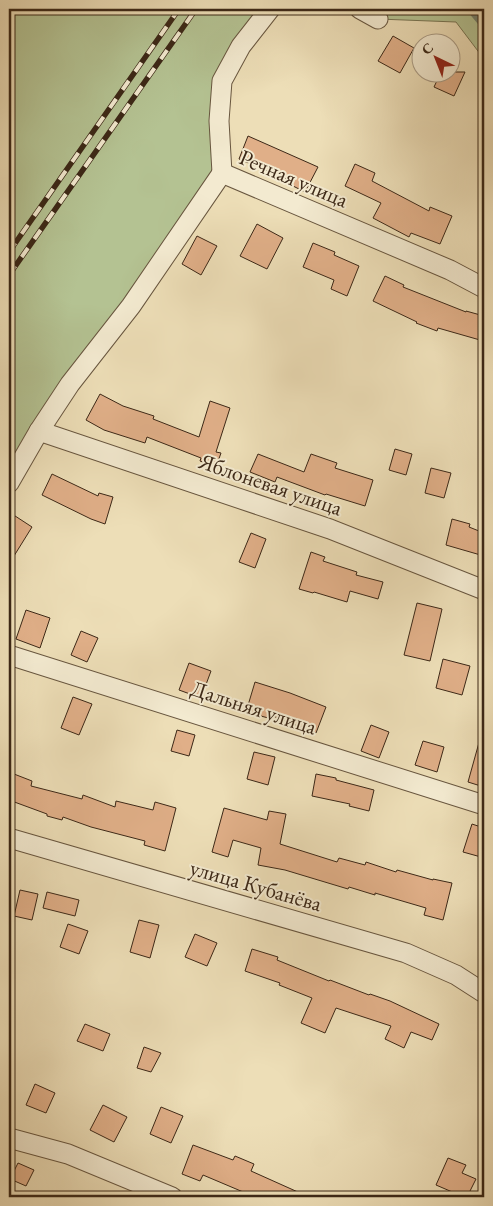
<svg xmlns="http://www.w3.org/2000/svg" width="493" height="1206" font-family="'EB Garamond',serif">
<style>
.green{fill:#b4c292;stroke:#787554}
.lines{fill:none;stroke-linecap:round;stroke-linejoin:round}
.stream{stroke:#748170;stroke-width:5.5}
.building{fill:#e0af88;stroke:#3c2817}
.street-casing{stroke:#68563f;stroke-width:21}
.street{stroke:#f3ead0;stroke-width:19}
.rail-casing{stroke:#3c2817;stroke-width:5.5}
.rail{stroke:#f3ead0;stroke-width:4;stroke-dasharray:11;stroke-linecap:butt}
.labels{text-anchor:middle;stroke-width:4;stroke-linejoin:round;paint-order:stroke}
.street-label{font-size:22px;fill:#3c2817;stroke:#f3ead0}
</style>
<rect width="100%" height="100%" fill="#eddeb7"/>
<filter id="stains"><feTurbulence type="fractalNoise" baseFrequency=".004" numOctaves="4"/><feColorMatrix values="0 0 0 0 .2 0 0 0 0 .09 0 0 0 0 .02 0 0 0 .5 -.17"/></filter>
<radialGradient id="worn" r=".72"><stop offset=".6" stop-color="#630" stop-opacity="0"/><stop offset="1" stop-color="#630" stop-opacity=".3"/></radialGradient>
<g class="green">
<polygon points="9,9 270,9 222,81 222,173 9,483"/>
<polygon points="360,9 484,9 484,59 456,22 378,19"/>
</g>
<g class="lines">
<polyline class="stream" points="469,9 484,27"/>
</g>
<g class="building">
<polygon points="393,36 414,48 400,73 378,61"/>
<polygon points="441,72 465,72 454,96 434,87"/>
<polygon points="248,136 318,167 305,192 287,183 289,180 239,159"/>
<polygon points="355,164 375,173 372,181 429,211 430,207 452,216 440,244 411,233 409,237 373,218 381,203 345,186"/>
<polygon points="257,224 283,238 267,269 240,256"/>
<polygon points="197,236 217,246 201,275 182,264"/>
<polygon points="313,243 335,252 334,255 359,266 347,296 331,289 334,280 303,267"/>
<polygon points="385,276 404,285 403,287 466,312 466,311 484,316 484,325 480,340 438,328 437,331 416,323 417,322 373,301"/>
<polygon points="100,394 123,406 154,416 153,419 199,437 210,401 230,408 216,452 221,453 216,467 200,461 201,458 147,437 145,443 104,430 86,420"/>
<polygon points="395,449 412,454 406,475 389,470"/>
<polygon points="258,454 304,472 311,454 337,463 335,468 373,480 365,506 326,494 325,495 277,477 275,482 250,472"/>
<polygon points="431,468 451,473 444,498 425,493"/>
<polygon points="52,474 98,496 99,493 113,497 105,524 91,519 42,495"/>
<polygon points="9,512 32,527 9,564"/>
<polygon points="452,519 470,524 469,527 484,533 484,556 446,545"/>
<polygon points="251,533 266,539 255,568 239,562"/>
<polygon points="311,552 325,557 323,561 357,572 356,575 383,582 378,599 350,591 347,602 314,592 313,593 299,589"/>
<polygon points="417,603 442,609 430,661 404,655"/>
<polygon points="26,610 50,618 40,648 16,639"/>
<polygon points="81,631 98,638 87,662 71,655"/>
<polygon points="443,659 470,666 462,695 436,688"/>
<polygon points="189,663 211,671 201,698 179,690"/>
<polygon points="255,682 290,693 326,707 316,733 273,716 272,719 246,712"/>
<polygon points="73,697 92,704 79,735 61,728"/>
<polygon points="371,725 389,732 379,758 361,751"/>
<polygon points="177,730 195,735 189,756 171,751"/>
<polygon points="480,739 484,740 484,787 468,782"/>
<polygon points="423,741 444,747 437,772 415,765"/>
<polygon points="254,752 275,757 268,785 247,779"/>
<polygon points="14,774 32,781 31,786 82,799 83,795 115,807 116,801 153,810 155,802 176,808 165,851 144,845 145,841 91,827 63,817 62,820 47,816 47,814 9,800 9,788"/>
<polygon points="316,774 336,778 336,780 374,790 369,811 349,806 350,804 312,796"/>
<polygon points="224,808 267,820 269,811 286,814 280,844 337,862 339,858 365,865 366,862 396,872 397,870 433,880 433,879 452,883 443,920 424,915 426,908 375,893 375,895 349,887 348,889 285,870 258,865 261,848 233,840 228,857 212,852"/>
<polygon points="472,824 484,828 484,846 481,857 463,852"/>
<polygon points="20,890 38,894 32,920 14,916"/>
<polygon points="47,892 79,900 75,916 43,908"/>
<polygon points="139,920 159,925 150,958 130,952"/>
<polygon points="68,924 88,931 79,954 60,947"/>
<polygon points="195,934 217,943 207,966 185,957"/>
<polygon points="252,949 278,957 277,960 329,981 330,980 369,995 370,994 390,1001 439,1024 432,1040 411,1032 404,1048 385,1039 391,1026 336,1008 325,1033 301,1023 312,998 279,985 280,983 245,971"/>
<polygon points="85,1024 110,1034 103,1051 77,1041"/>
<polygon points="144,1047 161,1053 151,1072 137,1068"/>
<polygon points="35,1084 55,1093 46,1113 26,1105"/>
<polygon points="103,1105 127,1117 114,1142 90,1130"/>
<polygon points="161,1107 183,1116 171,1143 150,1134"/>
<polygon points="193,1145 233,1160 235,1156 254,1164 251,1171 309,1197 255,1197 203,1175 200,1181 182,1174"/>
<polygon points="448,1158 466,1165 462,1173 476,1179 467,1197 464,1197 436,1185"/>
<polygon points="18,1163 34,1170 26,1186 10,1179"/>
</g>
<g class="lines">
<defs>
<g id="street">
<polyline points="360,9 378,19"/>
<polyline points="222,173 450,270 484,288"/>
<polyline points="222,173 219,121 222,81 241,46 270,9"/>
<polyline points="39,431 330,529 484,590"/>
<polyline points="9,483 39,431 70,384 131,306 222,173"/>
<polyline points="9,655 484,805"/>
<polyline points="9,838 406,953 456,975 484,993"/>
<polyline points="9,1138 68,1154 172,1197"/>
</g>
</defs>
<use href="#street" class="street-casing"/>
<use href="#street" class="street"/>
<defs>
<g id="rail">
<polyline points="9,252 179,9"/>
<polyline points="9,275 196,9"/>
</g>
</defs>
<use href="#rail" class="rail-casing"/>
<use href="#rail" class="rail"/>
</g>
<g class="labels">
<g class="street-label">
<text transform="translate(294 178) rotate(23)" y="8">Речная улица</text>
<text transform="translate(271 484) rotate(19)" y="8">Яблоневая улица</text>
<text transform="translate(254 707) rotate(18)" y="8">Дальняя улица</text>
<text transform="translate(256 885) rotate(16)" y="8">улица Кубанёва</text>
</g>
</g>
<rect width="493" height="1206" fill="none" stroke="#eddeb7" stroke-width="30"/>
<rect x="10" y="10" width="473" height="1186" fill="none" stroke="#3c2817" stroke-width="2.5"/>
<rect x="15" y="15" width="463" height="1176" fill="none" stroke="#3c2817"/>
<g transform="translate(436 58) rotate(317)"><circle r="24" fill="#f3ead0" stroke="#aa9c86"/>
<path d="M0-4L9 19L0 12L-9 19Z" fill="#8f2418"/>
<text y="-8" font-size="14" font-weight="bold" text-anchor="middle" fill="#3c2817">С</text>
</g>
<rect width="100%" height="100%" filter="url(#stains)"/>
<rect width="100%" height="100%" fill="url(#worn)"/>
</svg>
